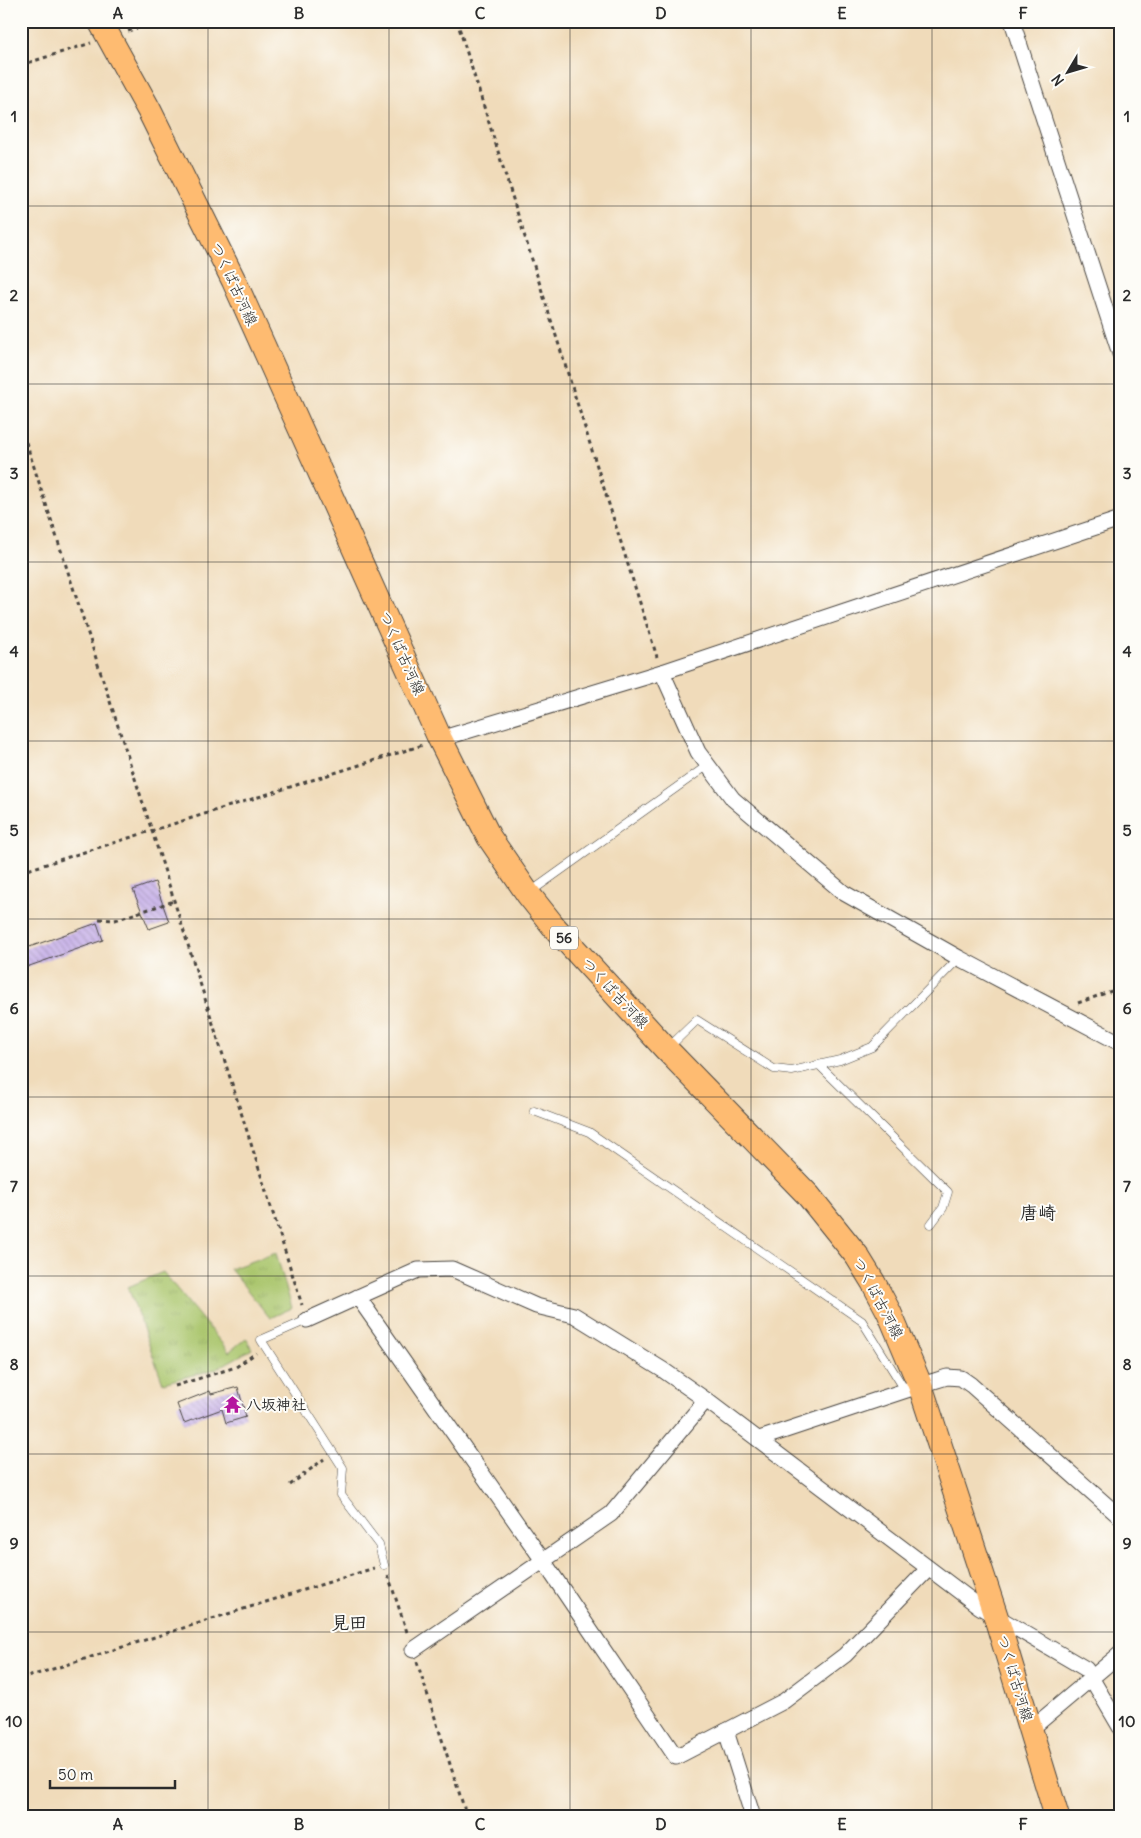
<svg xmlns="http://www.w3.org/2000/svg" width="1141" height="1838" font-family="Delius,'Klee One',sans-serif">
<style>
.grass{fill:url(#grass-tufts);stroke:#6a784c}
.building{fill:url(#building-back-hatch)}
.lines{fill:none;stroke-linecap:round;stroke-linejoin:round}
.service-casing{stroke:#494540;stroke-width:9}
.minor-casing{stroke:#494540;stroke-width:17}
.primary-casing{stroke:#494540;stroke-width:26}
.path{stroke:#494540;stroke-width:3;stroke-dasharray:4 4;stroke-linecap:butt}
.service{stroke:#fff;stroke-width:8}
.minor{stroke:#fff;stroke-width:15}
.primary{stroke:#febb71;stroke-width:24}
.grid{fill:none;stroke:#2b2b2b;stroke-width:1;stroke-opacity:0.55}
.labels{text-anchor:middle;stroke-width:4;stroke-linejoin:round;paint-order:stroke}
.shield{fill:#fdfcf7;stroke:#6a6a68;stroke-width:1}
.shield-label{font-size:14px;font-weight:bold;fill:#2b2b2b}
.street-label{font-size:15px;fill:#2b2b2b;stroke:#fdfcf7}
.poi-label{font-size:15px;font-weight:bold;fill:#2b2b2b;stroke:#fdfcf7;text-anchor:start}
.quarter-label{font-size:18px;font-weight:bold;fill:#2b2b2b;stroke:#fdfcf7}
.neatline{fill:none;stroke:#2b2b2b;stroke-width:2}
.grid-label{font-size:16px;text-anchor:middle;font-weight:bold;fill:#2b2b2b}
</style>
<defs>
<pattern id="grass-tufts" width="24" height="20" patternUnits="userSpaceOnUse" patternTransform="scale(1.25)"><rect width="24" height="20" fill="#aac66d"/><path d="M3 7l-1-3M5 7V3M7 7l1-3M15 17l-1-3M17 17v-4M19 17l1-3" fill="none" stroke="#92aa5f"/></pattern>
<pattern id="building-back-hatch" width="6" height="6" patternUnits="userSpaceOnUse" patternTransform="scale(1.25)"><rect width="6" height="6" fill="#c3abe8"/><path d="M-1 5l2 2M0 0l6 6M5-1l2 2" fill="none" stroke="#9f8bbc"/></pattern>
</defs>
<rect width="100%" height="100%" fill="#fdfcf7"/>
<filter id="ink" filterUnits="userSpaceOnUse"><feTurbulence type="fractalNoise" baseFrequency=".02" numOctaves="2"/><feDisplacementMap in="SourceGraphic" scale="10" xChannelSelector="R" yChannelSelector="G"/><feConvolveMatrix kernelMatrix="1 2 1 2 8 2 1 2 1" color-interpolation-filters="sRGB"/></filter>
<filter id="wash" filterUnits="userSpaceOnUse"><feTurbulence type="fractalNoise" baseFrequency=".0096" numOctaves="4" result="noise"/><feDisplacementMap in="SourceGraphic" scale="20" xChannelSelector="R" yChannelSelector="G"/><feGaussianBlur stdDeviation="1.12" result="paint"/><feColorMatrix in="noise" values="0 0 0 0 0 0 0 0 0 0 0 0 0 0 0 0 0 1.4 0 .05"/><feComposite in="paint" operator="in"/></filter>
<g filter="url(#wash)">
<rect width="100%" height="100%" fill="#f0dbba"/>
<g class="grass">
<polygon points="276,1253 292,1308 270,1318 230,1269"/>
<polygon points="163,1272 229,1352 246,1338 252,1349 216,1369 163,1383 128,1287"/>
</g>
<g id="blocks">
<g class="building">
<polygon points="155,882 169,922 149,929 133,890"/>
<polygon points="97,923 103,940 21,969 21,950"/>
<polygon points="238,1387 246,1417 226,1423 222,1409 184,1423 177,1404 210,1391 211,1394"/>
</g>
</g>
</g>
<g filter="url(#ink)">
<use href="#blocks" fill-opacity="0" stroke="#494540" stroke-width="1"/>
<g class="lines">
<defs>
<g id="service">
<polyline points="529,893 708,765"/>
<polyline points="668,1048 697,1020 774,1069 792,1071 840,1060 872,1047 959,958"/>
<polyline points="819,1065 948,1192 943,1208 931,1224"/>
<polyline points="534,1111 589,1132 862,1321 905,1390"/>
<polyline points="307,1320 261,1340 343,1468 341,1495 379,1545 384,1565"/>
</g>
<g id="minor">
<polyline points="1012,21 1120,354"/>
<polyline points="662,672 698,752 733,799 844,893 959,958 1120,1043"/>
<polyline points="440,739 662,672 1120,519"/>
<polyline points="358,1297 544,1562 676,1757 784,1701 845,1655 928,1569"/>
<polyline points="307,1320 418,1270 452,1269 536,1306 574,1315 663,1370 706,1400 980,1607 1086,1669 1120,1727"/>
<polyline points="759,1439 931,1382 947,1377 961,1378 971,1385 1120,1517"/>
<polyline points="413,1650 611,1514 706,1400"/>
<polyline points="1031,1729 1120,1654"/>
<polyline points="726,1731 753,1817"/>
</g>
<polyline id="primary" points="100,21 149,110 234,281 440,739 489,837 528,894 555,928 666,1049 808,1195 857,1256 873,1282 889,1312 920,1385 996,1617 1057,1817"/>
</defs>
<use href="#service" class="service-casing"/>
<use href="#minor" class="minor-casing"/>
<use href="#primary" class="primary-casing"/>
<g class="path">
<polyline points="457,21 657,657"/>
<polyline points="128,31 158,21"/>
<polyline points="21,65 91,43"/>
<polyline points="21,427 152,831 302,1305"/>
<polyline points="21,872 423,745"/>
<polyline points="99,919 115,920 174,901"/>
<polyline points="1078,1003 1120,988"/>
<polyline points="175,1386 236,1367 256,1353"/>
<polyline points="290,1485 324,1459"/>
<polyline points="388,1575 408,1635"/>
<polyline points="417,1662 467,1817"/>
<polyline points="21,1679 374,1568"/>
</g>
<use href="#service" class="service"/>
<use href="#minor" class="minor"/>
<use href="#primary" class="primary"/>
</g>
</g>
<path class="grid" d="M208 21V1817M389 21V1817M570 21V1817M751 21V1817M932 21V1817M21 206H1120M21 384H1120M21 562H1120M21 741H1120M21 919H1120M21 1097H1120M21 1276H1120M21 1454H1120M21 1632H1120"/>
<defs>
<symbol id="temple-bare" viewBox="-9 -9 18 18"><path d="M0-6L5-2H3V0L6.5 2.5H4V6H1.5V3h-3V6H-4V2.5H-6.5L-3 0V-2H-5Z" fill="#b5179e" stroke="#fdfcf7" stroke-width="2.5" paint-order="stroke"/></symbol>
</defs>
<g fill-rule="evenodd">
<use href="#temple-bare" x="220" y="1392" width="25" height="25"/>
</g>
<g class="labels">
<rect class="shield" x="550" y="926.5" width="28" height="23" rx="4"/>
<g class="shield-label">
<text x="564" y="943">56</text>
</g>
<g class="street-label">
<text transform="translate(234 284) rotate(65)" y="5">つくば古河線</text>
<text transform="translate(402 653) rotate(66)" y="5">つくば古河線</text>
<text transform="translate(615 993) rotate(47)" y="5">つくば古河線</text>
<text transform="translate(878 1298) rotate(62)" y="5">つくば古河線</text>
<text transform="translate(1015 1678) rotate(73)" y="5">つくば古河線</text>
</g>
<g class="poi-label">
<text x="246" y="1410">八坂神社</text>
</g>
<g class="quarter-label">
<text x="1038" y="1219">唐崎</text>
<text x="349" y="1629">見田</text>
</g>
</g>
<rect width="1141" height="1838" fill="none" stroke="#fdfcf7" stroke-width="55"/>
<g transform="translate(1068 72) rotate(232)" stroke="#fdfcf7" stroke-width="4" paint-order="stroke">
<path d="M0-4L9 19L0 12L-9 19Z" fill="#2b2b2b"/>
<text y="-8" font-size="14" font-weight="bold" text-anchor="middle" fill="#2b2b2b">N</text>
</g>
<path d="M50 1780v8h125v-8" fill="none" stroke="#2b2b2b" stroke-width="2.5"/>
<text x="58" y="1780" font-size="15" fill="#2b2b2b" stroke="#fdfcf7" stroke-width="4" paint-order="stroke">50 m</text>
<rect x="28" y="28" width="1086" height="1782" class="neatline"/>
<g class="grid-label">
<text x="118" y="19">A</text>
<text x="299" y="19">B</text>
<text x="480" y="19">C</text>
<text x="661" y="19">D</text>
<text x="842" y="19">E</text>
<text x="1023" y="19">F</text>
<text x="14" y="122">1</text>
<text x="1127" y="122">1</text>
<text x="14" y="301">2</text>
<text x="1127" y="301">2</text>
<text x="14" y="479">3</text>
<text x="1127" y="479">3</text>
<text x="14" y="657">4</text>
<text x="1127" y="657">4</text>
<text x="14" y="836">5</text>
<text x="1127" y="836">5</text>
<text x="14" y="1014">6</text>
<text x="1127" y="1014">6</text>
<text x="14" y="1192">7</text>
<text x="1127" y="1192">7</text>
<text x="14" y="1370">8</text>
<text x="1127" y="1370">8</text>
<text x="14" y="1549">9</text>
<text x="1127" y="1549">9</text>
<text x="14" y="1727">10</text>
<text x="1127" y="1727">10</text>
<text x="118" y="1830">A</text>
<text x="299" y="1830">B</text>
<text x="480" y="1830">C</text>
<text x="661" y="1830">D</text>
<text x="842" y="1830">E</text>
<text x="1023" y="1830">F</text>
</g>
</svg>
